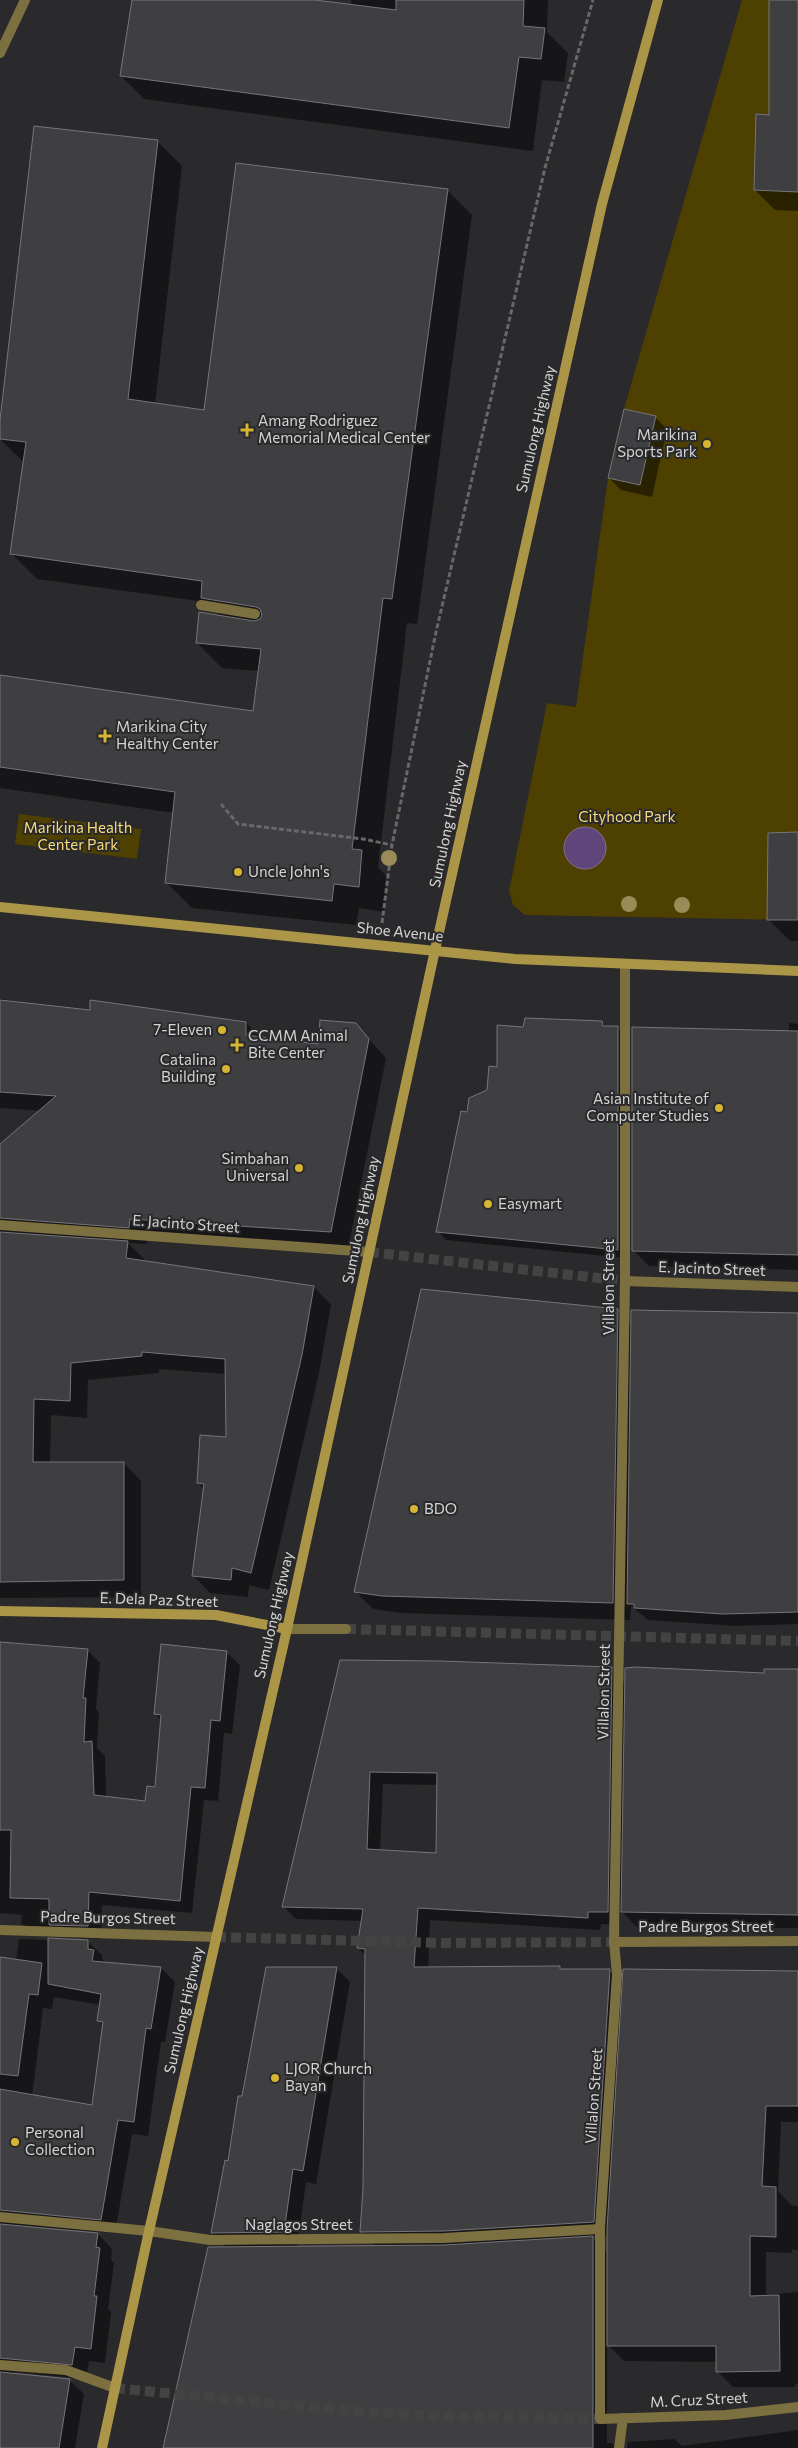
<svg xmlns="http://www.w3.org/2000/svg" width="798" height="2448" font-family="Commissioner,sans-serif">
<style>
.green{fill:#4e4001}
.water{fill:#60457b;stroke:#837096}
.shadow{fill:#0007;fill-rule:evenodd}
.building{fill:#3f3e41;stroke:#777578;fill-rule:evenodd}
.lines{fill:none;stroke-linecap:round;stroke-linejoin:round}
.street-tunnel{stroke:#444344;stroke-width:10;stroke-dasharray:10 5;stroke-linecap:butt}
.path{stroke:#686769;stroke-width:3;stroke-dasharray:5 2.5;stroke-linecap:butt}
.lane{stroke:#7c6f40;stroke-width:10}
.street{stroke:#7c6f40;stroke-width:10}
.secondary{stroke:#ab9547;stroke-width:10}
.tree{fill:#9b8b58}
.poi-dot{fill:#d6b534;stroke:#2a292b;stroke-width:2}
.labels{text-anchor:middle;stroke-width:4;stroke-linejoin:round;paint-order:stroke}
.poi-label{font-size:15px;fill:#d4d4d5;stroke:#2a292b;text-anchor:start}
.street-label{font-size:15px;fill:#d4d4d5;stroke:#2a292b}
.park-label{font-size:15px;fill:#f7dc7c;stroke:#2a292b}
</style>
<rect width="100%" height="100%" fill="#2a292b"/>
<g class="green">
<polygon points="742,0 798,0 798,920 525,915 513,905 509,891 547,703 576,707 608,478 624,409"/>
<polygon points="19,814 141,829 137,859 15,844"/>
</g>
<circle class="water" cx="585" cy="848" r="21"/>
<g class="shadow">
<polygon points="133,0 305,0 351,6 351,0 548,0 547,32 568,53 564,82 542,80 533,151 144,99 121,76"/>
<polygon points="772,0 798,0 798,211 775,210 755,190 770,116"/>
<polygon points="157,141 182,166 155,404 206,411 447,190 472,215 417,624 407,623 378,867 386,876 384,912 359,908 356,925 192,908 167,883 174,813 0,788 0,677 254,712 259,671 222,668 197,643 220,616 206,602 37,579 12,554 24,463 0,439 0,431"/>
<polygon points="655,417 667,429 652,497 621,490 609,478"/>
<polygon points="798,834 798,941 790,941 768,919"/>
<polygon points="0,999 91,1012 246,1023 261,1038 319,1045 355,1024 386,1058 348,1249 147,1236 147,1244 128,1243 145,1260 145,1262 314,1287 331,1305 319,1373 269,1590 249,1585 248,1597 210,1593 193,1575 204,1489 198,1483 227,1438 226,1374 159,1369 159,1373 88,1380 87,1418 51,1415 50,1463 124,1463 141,1481 141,1597 0,1598 0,1146 41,1111 0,1108"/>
<polygon points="602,1022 607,1027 618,1028 626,1036 626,1258 446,1240 438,1231 468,1114 488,1091 498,1068 524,1028"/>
<polygon points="789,1023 798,1024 798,1270 649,1266 633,1250 789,1032"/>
<polygon points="617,1310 632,1325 798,1314 798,1624 736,1626 648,1620 631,1606 630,1620 401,1613 373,1609 355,1591"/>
<polygon points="0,1642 87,1650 100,1663 96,1709 99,1712 97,1748 105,1756 106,1798 146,1802 156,1788 161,1720 155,1714 226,1652 240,1665 232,1734 224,1733 218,1801 204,1800 192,1913 102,1905 101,1939 34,1936 21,1923 22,1915 0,1913"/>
<path d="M341 1661 611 1668 626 1684 798 1671V1928L637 1927 620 1910V1925L601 1924 600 1930 430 1920 428 1969 560 1967 562 1970H609L624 1985 798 1971V2122H781L778 2191 792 2206H798V2250L792 2249V2253L766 2252V2295L798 2292V2384H795V2387H733L717 2371V2362L624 2361 607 2344V2443H612L617 2448H164L227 2248 212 2233 243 2098 336 1968 350 1982 316 2184 306 2182 297 2247H376L361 2231 364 2188 366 1956 358 1948 362 1921 296 1919 283 1906ZM383 1784 438 1785 437 1854 380 1851ZM608 2235V2253L591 2236Z"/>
<path d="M19 1939 87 1941 102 1955V1959L106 1963 161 1968 175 1982 165 2042H161L148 2136 132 2134 115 2233 10 2225 98 2234 112 2249 111 2260 114 2263 108 2309 111 2312 105 2363 89 2361 86 2379 16 2372 9 2374 69 2380 84 2394 75 2448H0V1959L16 1961ZM54 1997 101 2005 99 2021 103 2025 93 2106 32 2096 43 2008 52 2009Z"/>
<polygon points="798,2430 798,2448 627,2448 628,2442 674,2439 682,2446"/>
</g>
<g class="building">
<polygon points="132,0 315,0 396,10 396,0 524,0 523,26 545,28 541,59 519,57 509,128 120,76"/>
<polygon points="769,0 798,0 798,192 754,190 756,114 769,115"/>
<polygon points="34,126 158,140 128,399 204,410 236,163 448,189 392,599 383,598 352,849 362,850 359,887 334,884 332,901 165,883 175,792 0,767 0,675 253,711 261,649 196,643 199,612 254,621 260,619 262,615 260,609 256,607 201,598 202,581 10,554 26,442 0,439 0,420"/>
<polygon points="624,409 656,416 640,485 608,478"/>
<polygon points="798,832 798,920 767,920 768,833"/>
<polygon points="0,1000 90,1010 90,1000 126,1005 246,1022 246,1035 318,1044 320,1020 356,1023 369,1039 331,1232 130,1219 129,1228 0,1218 0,1144 56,1096 0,1092"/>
<polygon points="525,1018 602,1021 603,1026 618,1026 618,1250 436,1232 461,1111 467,1112 469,1098 487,1090 489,1066 497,1067 497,1025 523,1027"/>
<polygon points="632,1027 798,1031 798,1255 632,1251"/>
<polygon points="0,1232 128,1241 126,1258 314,1286 302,1355 251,1573 232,1568 231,1580 192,1576 204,1484 197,1483 200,1435 226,1437 225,1359 142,1352 142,1356 71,1363 70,1401 34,1399 33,1462 124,1462 124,1580 0,1582"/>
<polygon points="421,1289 618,1309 613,1603 382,1596 354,1592"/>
<polygon points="631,1310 798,1313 798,1612 723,1614 634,1608 634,1604 627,1604"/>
<polygon points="0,1642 88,1649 83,1698 86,1698 84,1742 92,1741 94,1795 145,1801 147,1786 155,1787 161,1715 154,1714 161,1644 227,1651 220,1721 211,1720 205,1788 191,1787 180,1901 89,1892 88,1926 49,1925 49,1899 10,1898 11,1830 0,1830"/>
<path d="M340 1660 440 1661 612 1667 608 1912H588V1918L418 1908 414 1967 560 1966V1969H610L594 2222 444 2231 360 2232 363 2188 365 1949 357 1948 363 1909 282 1907ZM370 1772 437 1773 436 1853 367 1849Z"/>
<polygon points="635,1667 764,1673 764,1669 798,1669 798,1915 621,1912 625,1668"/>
<polygon points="48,1938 88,1940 88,1949 94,1950 92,1961 161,1967 151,2029 146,2028 134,2122 118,2120 101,2220 0,2210 0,2089 92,2105 103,2022 97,2021 101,1994 48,1984"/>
<polygon points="0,1957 42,1963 38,1995 29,1994 18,2076 0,2074"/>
<polygon points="266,1967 337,1967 303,2171 293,2169 284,2232 211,2233 225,2160 228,2161 238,2096 242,2096"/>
<polygon points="623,1969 798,1971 798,2106 766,2106 762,2186 776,2187 776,2237 750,2236 750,2296 779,2295 780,2371 716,2372 716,2346 607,2346 607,2229"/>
<polygon points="0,2224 98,2233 96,2247 100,2248 94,2296 97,2296 91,2349 75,2347 72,2365 0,2358"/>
<polygon points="593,2236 593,2448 163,2448 208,2247 444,2245"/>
<polygon points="0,2372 70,2379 59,2448 0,2448"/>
</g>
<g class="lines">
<g class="street-tunnel">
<polyline points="369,1252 625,1281"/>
<polyline points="346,1629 798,1641"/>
<polyline points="216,1937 443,1943 614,1942"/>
<polyline points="115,2388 349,2411 458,2417 600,2419"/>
</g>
<g class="path">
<polyline points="221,804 238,824 363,839 392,845"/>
<polyline points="382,923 392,845 436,632 545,168 593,0"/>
</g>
<polyline class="lane" points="201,605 255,614"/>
<g class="street">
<polyline points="0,53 25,0"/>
<polyline points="625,965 625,1281 614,1942 617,1974 600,2229 600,2419 726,2415 798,2407"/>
<polyline points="0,1225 369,1252"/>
<polyline points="625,1281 798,1287"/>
<polyline points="287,1629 346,1629"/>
<polyline points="0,1930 216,1937"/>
<polyline points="614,1942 798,1941"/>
<polyline points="0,2217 149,2231 210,2240 444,2238 600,2229"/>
<polyline points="0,2365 66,2370 115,2388"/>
<polyline points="619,2448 623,2418"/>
</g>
<g class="secondary">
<polyline points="0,907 515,959 798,971"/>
<polyline points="0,1611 216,1615 287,1629"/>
<polyline points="102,2448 149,2231 287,1629 435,950 602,204 658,0"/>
</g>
</g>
<g class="tree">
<circle cx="389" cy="858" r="8"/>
<circle cx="629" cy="904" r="8"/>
<circle cx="682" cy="905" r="8"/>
</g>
<g class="poi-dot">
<path d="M244.5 422.5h5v5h5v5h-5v5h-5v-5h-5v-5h5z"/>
<circle cx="707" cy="444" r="5"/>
<path d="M102.5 728.5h5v5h5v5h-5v5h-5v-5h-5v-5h5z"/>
<circle cx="238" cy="872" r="5"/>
<circle cx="222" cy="1030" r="5"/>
<path d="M234.5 1037.5h5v5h5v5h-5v5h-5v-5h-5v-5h5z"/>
<circle cx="226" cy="1069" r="5"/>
<circle cx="719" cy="1108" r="5"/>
<circle cx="299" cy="1168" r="5"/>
<circle cx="488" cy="1204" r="5"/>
<circle cx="414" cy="1509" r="5"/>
<circle cx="275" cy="2078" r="5"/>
<circle cx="15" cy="2142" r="5"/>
</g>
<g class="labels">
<g class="poi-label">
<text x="258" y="426">Amang Rodriguez<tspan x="258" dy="17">Memorial Medical Center</tspan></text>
<text x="697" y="440" text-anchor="end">Marikina<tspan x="697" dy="17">Sports Park</tspan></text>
<text x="116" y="732">Marikina City<tspan x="116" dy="17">Healthy Center</tspan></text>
<text x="248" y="877">Uncle John's</text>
<text x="212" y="1035" text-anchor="end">7-Eleven</text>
<text x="248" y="1041">CCMM Animal<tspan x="248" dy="17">Bite Center</tspan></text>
<text x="216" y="1065" text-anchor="end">Catalina<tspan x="216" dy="17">Building</tspan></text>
<text x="709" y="1104" text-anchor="end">Asian Institute of<tspan x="709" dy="17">Computer Studies</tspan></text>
<text x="289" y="1164" text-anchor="end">Simbahan<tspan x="289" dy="17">Universal</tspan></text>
<text x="498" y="1209">Easymart</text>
<text x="424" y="1514">BDO</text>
<text x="285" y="2074">LJOR Church<tspan x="285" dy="17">Bayan</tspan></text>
<text x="25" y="2138">Personal<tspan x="25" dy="17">Collection</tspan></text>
</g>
<g class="street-label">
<text transform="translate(536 429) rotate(-77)" y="5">Sumulong Highway</text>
<text transform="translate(448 824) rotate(-78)" y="5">Sumulong Highway</text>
<text transform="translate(400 932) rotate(6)" y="5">Shoe Avenue</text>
<text transform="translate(361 1220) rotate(-78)" y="5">Sumulong Highway</text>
<text transform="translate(186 1224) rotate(4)" y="5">E. Jacinto Street</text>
<text transform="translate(712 1269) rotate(2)" y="5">E. Jacinto Street</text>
<text transform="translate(609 1287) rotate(-90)" y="5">Villalon Street</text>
<text transform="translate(159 1600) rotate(2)" y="5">E. Dela Paz Street</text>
<text transform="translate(274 1615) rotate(-77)" y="5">Sumulong Highway</text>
<text transform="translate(604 1692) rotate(-89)" y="5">Villalon Street</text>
<text transform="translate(108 1918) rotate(1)" y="5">Padre Burgos Street</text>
<text x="706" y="1932">Padre Burgos Street</text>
<text transform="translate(184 2010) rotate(-77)" y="5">Sumulong Highway</text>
<text transform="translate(594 2096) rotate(-86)" y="5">Villalon Street</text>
<text x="299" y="2230">Naglagos Street</text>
<text transform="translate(699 2400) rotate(-3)" y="5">M. Cruz Street</text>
</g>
<g class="park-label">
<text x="627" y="822">Cityhood Park</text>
<text x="78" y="833">Marikina Health<tspan x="78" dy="17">Center Park</tspan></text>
</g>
</g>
</svg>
